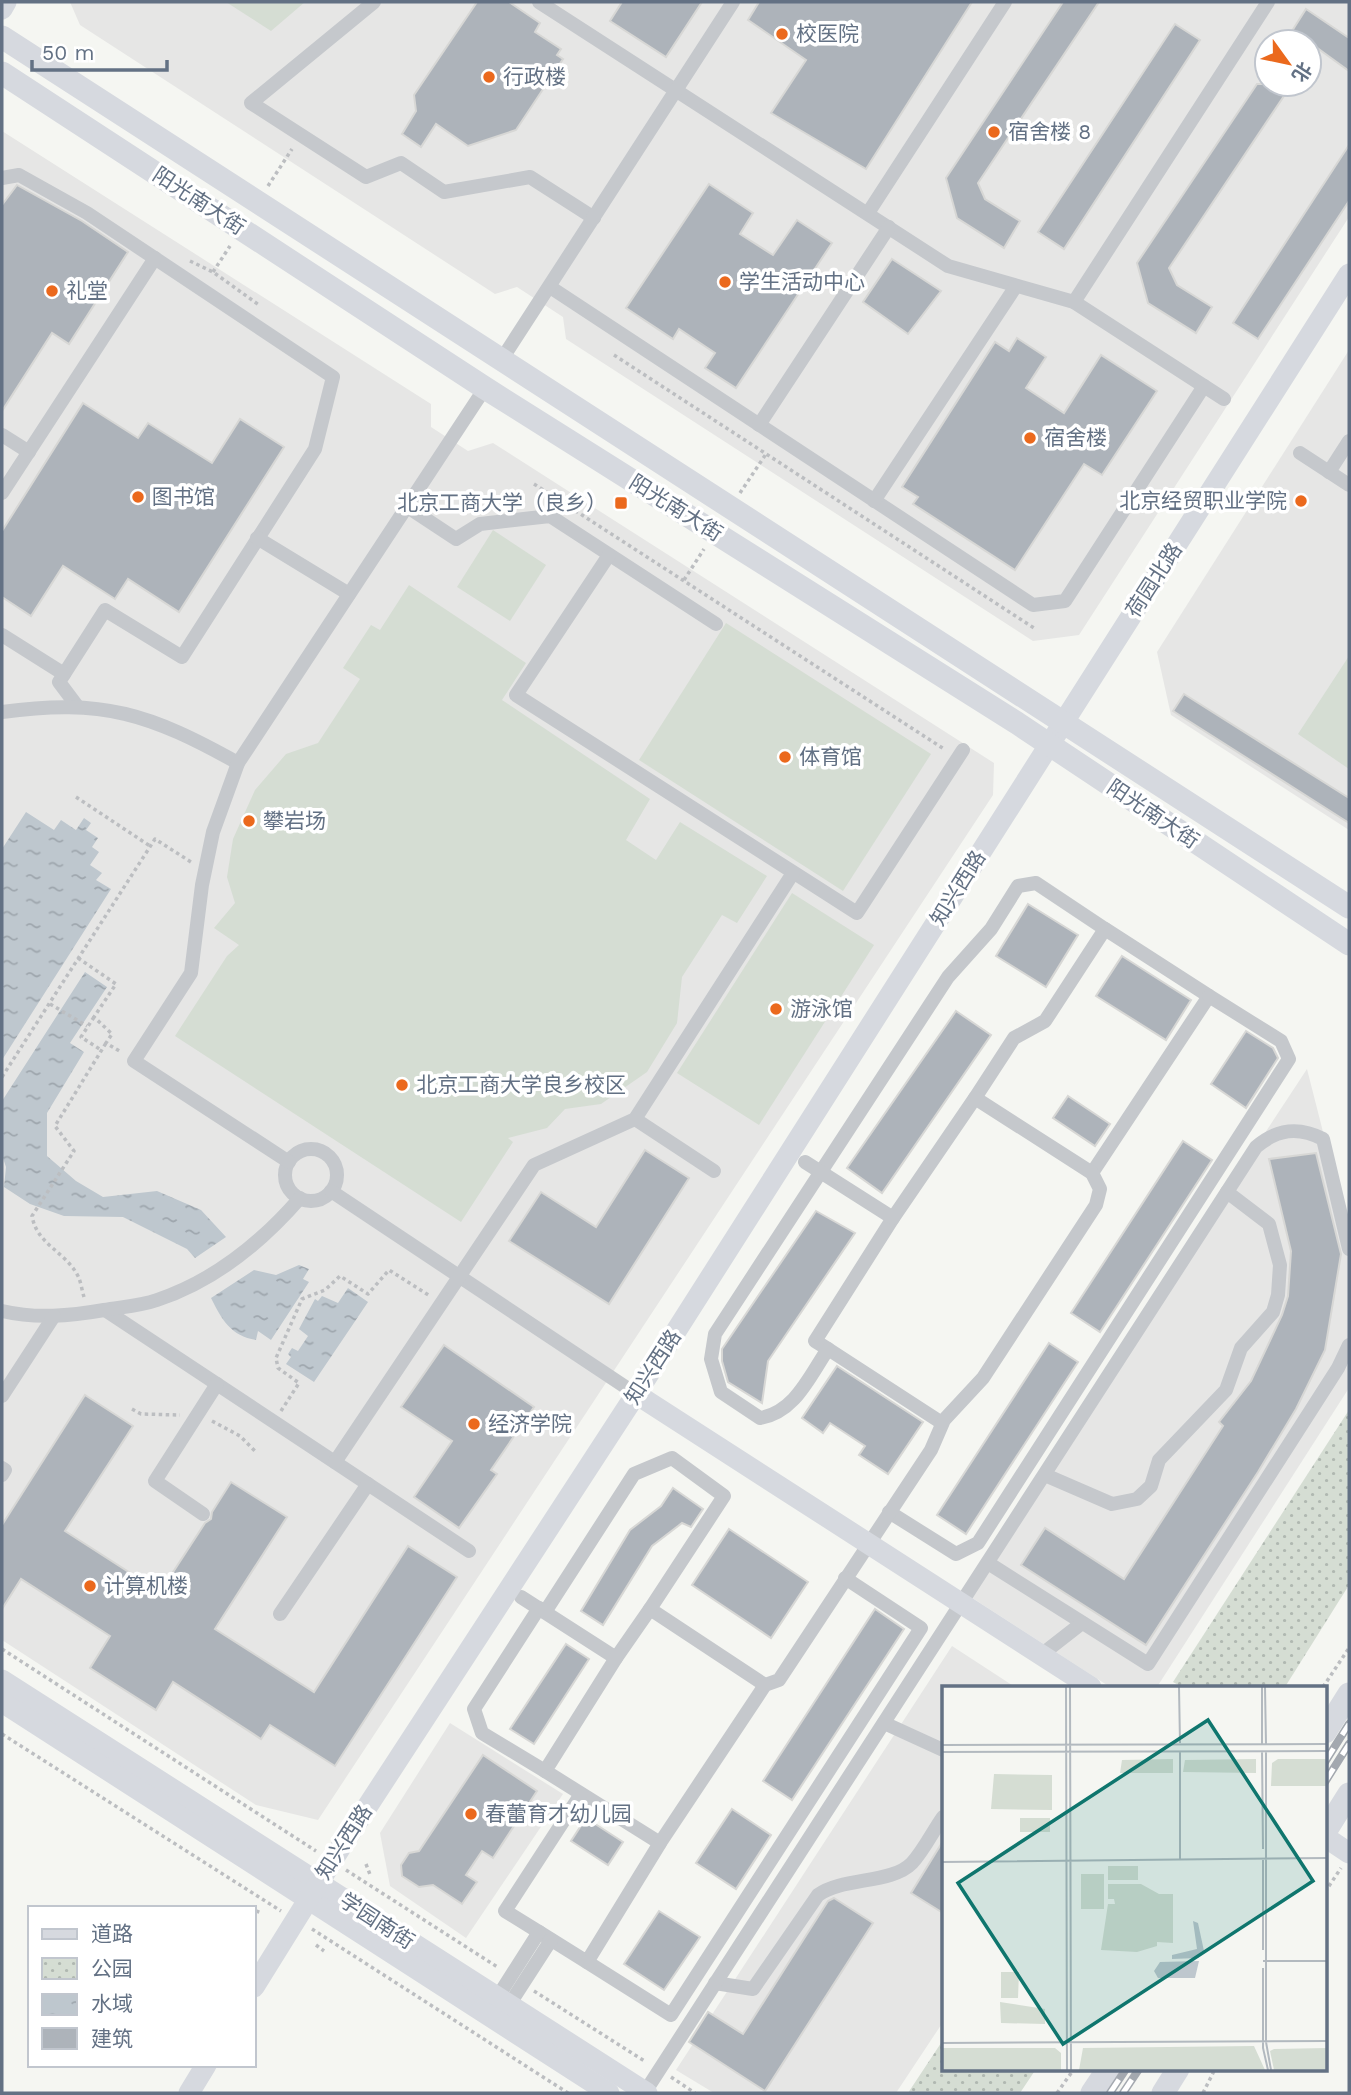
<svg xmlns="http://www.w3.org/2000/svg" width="1351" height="2095" font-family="'Work Sans','Noto Sans SC',sans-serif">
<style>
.built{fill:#e6e6e5;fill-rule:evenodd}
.park{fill:url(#park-dots)}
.pitch{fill:#d5ddd3}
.water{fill:url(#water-ripples)}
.building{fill:#adb3ba;stroke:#d7d7d5;stroke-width:2}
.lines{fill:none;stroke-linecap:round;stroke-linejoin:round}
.path{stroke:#bcbec1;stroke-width:3.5;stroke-dasharray:3.5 3.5;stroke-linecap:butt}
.street{stroke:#c5c8cc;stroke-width:14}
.secondary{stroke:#d6d9df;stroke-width:21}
.primary{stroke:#d6d9df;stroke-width:23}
.rail-casing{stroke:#a3a8af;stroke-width:8}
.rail{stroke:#fff;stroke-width:5;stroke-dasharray:16;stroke-linecap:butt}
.poi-dot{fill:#eb691d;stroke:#fff;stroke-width:2.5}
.labels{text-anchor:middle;stroke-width:7;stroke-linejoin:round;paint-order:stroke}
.poi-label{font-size:21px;fill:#637184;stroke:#fff;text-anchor:start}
.street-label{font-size:21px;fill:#637184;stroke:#fff}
.inset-road{fill:none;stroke:#b2b9bf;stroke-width:2}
.view{fill:#0f766e;fill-opacity:0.15;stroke:#0f766e;stroke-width:3.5}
.inset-edge{fill:none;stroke:#637184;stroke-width:3.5}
</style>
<defs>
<pattern id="park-dots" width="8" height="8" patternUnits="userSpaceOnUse" patternTransform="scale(1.75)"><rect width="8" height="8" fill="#d5ddd3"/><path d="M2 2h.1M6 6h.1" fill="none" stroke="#b0b8b1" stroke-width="1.8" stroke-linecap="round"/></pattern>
<pattern id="water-ripples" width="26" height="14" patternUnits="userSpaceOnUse" patternTransform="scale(1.75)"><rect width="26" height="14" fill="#bec7ce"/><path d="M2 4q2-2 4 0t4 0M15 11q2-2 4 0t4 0" fill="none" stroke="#9ea6ad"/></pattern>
</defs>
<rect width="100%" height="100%" fill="#f5f6f2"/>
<g class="built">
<path d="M70 2H1349V217L1079 635 1033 641 566 339 563 317 517 287 495 294 80 25ZM1267 42H1309V84H1267Z"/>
<polygon points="2,131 431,404 431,427 468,451 493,443 994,763 993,795 318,1820 256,1805 2,1640"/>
<polygon points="1349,350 1349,830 1171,715 1157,652"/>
<polygon points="1307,1069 1349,1234 1349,1388 1157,1687 1110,1687 963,1592"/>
<polygon points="952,1646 1015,1687 943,1687 943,2022 896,2093 714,2093 676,2070"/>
<polygon points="450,1723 563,1794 466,1938 390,1886 380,1833"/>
</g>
<g class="park">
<polygon points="1349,1410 1349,1585 1285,1687 1182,1687 1173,1682"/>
<polygon points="943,2040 943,2069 1036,2069 1020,2093 908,2093"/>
</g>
<g class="pitch">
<polygon points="226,2 305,2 271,31"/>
<polygon points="493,530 546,565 510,621 457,587"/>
<polygon points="409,585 526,663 502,700 650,799 626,840 656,860 680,822 767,876 737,923 722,915 682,977 677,1023 647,1072 601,1104 565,1109 547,1128 508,1138 513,1142 461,1222 175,1036 227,956 239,945 214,928 235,903 227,877 233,839 255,790 286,754 318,743 360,679 343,668 371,625 380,630"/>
<polygon points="726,623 931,754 843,891 639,760"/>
<polygon points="1349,656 1349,769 1298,734"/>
<polygon points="792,893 874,945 759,1125 677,1073"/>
</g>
<g class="water">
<polygon points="26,812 54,830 61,820 76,830 84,818 91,823 86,830 98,838 92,847 99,852 90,865 102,873 96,880 111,889 2,1060 2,849"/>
<polygon points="85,972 107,987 70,1043 84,1052 47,1113 47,1156 76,1181 103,1197 157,1191 201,1210 226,1237 195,1258 187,1249 123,1217 64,1216 30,1204 4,1187 6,1167 2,1155 2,1101"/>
<path d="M299 1265 309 1269 303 1279 309 1282 271 1340 258 1331 256 1340C231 1336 222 1320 211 1298L254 1270 276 1275Z"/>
<polygon points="348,1288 368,1302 314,1382 286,1364 291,1357 288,1354 292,1348 298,1351 308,1336 299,1329 315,1299 318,1301 322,1296 338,1303"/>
</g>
<g class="building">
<polygon points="477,2 509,2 540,23 535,32 561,49 557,55 563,59 516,130 468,146 436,124 421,147 402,134 416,111 414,95"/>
<polygon points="622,2 702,2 666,57 610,21"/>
<polygon points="759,2 972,2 866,169 771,113 806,60 748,20"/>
<polygon points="1063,2 1099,2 978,183 985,199 1020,221 1004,248 957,218 946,178"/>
<polygon points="1306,9 1349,38 1349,71 1309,42 1285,42"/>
<polygon points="1175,24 1200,40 1064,249 1038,232"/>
<polygon points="1257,84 1292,84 1169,268 1177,285 1212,307 1196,333 1148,303 1137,263"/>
<polygon points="1349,145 1349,201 1258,339 1233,323"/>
<polygon points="709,184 753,213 740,234 773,255 797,220 832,243 736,388 705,368 715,353 679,329 673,339 626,308"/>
<polygon points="17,185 82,221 128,252 69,344 52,333 2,411 2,205"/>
<polygon points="892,259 941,291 908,334 863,302"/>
<polygon points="1017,338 1046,357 1026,388 1064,413 1101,355 1157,391 1102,475 1084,464 1015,570 913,504 918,497 902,487 995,342 1009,351"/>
<polygon points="83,403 138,438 148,423 212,463 240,419 284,447 179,612 128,579 115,599 63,566 31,616 2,597 2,531"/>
<polygon points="1184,694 1349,798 1349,823 1173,711"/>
<polygon points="1028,904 1078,935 1046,987 996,956"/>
<polygon points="1122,956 1191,1000 1166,1040 1096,996"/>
<polygon points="956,1011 991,1035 882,1193 847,1168"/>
<polygon points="1246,1031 1273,1048 1278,1058 1246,1108 1211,1084"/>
<polygon points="1068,1096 1110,1124 1095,1146 1053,1118"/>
<polygon points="1183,1141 1212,1160 1100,1332 1071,1313"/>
<polygon points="645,1150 689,1178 609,1304 509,1241 541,1192 596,1227"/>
<polygon points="1316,1153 1341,1254 1325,1350 1296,1409 1258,1472 1146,1645 1021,1565 1045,1528 1124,1579 1223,1426 1219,1422 1251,1381 1282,1315 1288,1296 1291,1251 1269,1159"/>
<polygon points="816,1211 855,1233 768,1361 762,1403 728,1382 722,1361 722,1349"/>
<polygon points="1049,1343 1078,1362 966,1534 937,1515"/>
<polygon points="444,1345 534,1407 491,1470 497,1474 459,1528 414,1497 452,1441 401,1407"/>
<polygon points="837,1366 923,1422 888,1474 859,1455 865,1446 830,1423 823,1433 802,1418"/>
<polygon points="85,1395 133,1426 65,1531 160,1592 205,1523 211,1519 212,1512 231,1482 287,1517 215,1629 314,1692 408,1546 457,1577 335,1766 270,1725 261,1739 173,1682 156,1710 90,1668 110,1636 21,1579 2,1609 2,1525"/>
<polygon points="673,1488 703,1509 691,1527 682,1523 652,1546 603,1625 581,1611 630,1530 661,1506"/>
<polygon points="729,1529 808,1582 771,1638 692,1585"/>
<polygon points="875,1609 904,1629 792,1800 763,1781"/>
<polygon points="566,1644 589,1659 534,1744 510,1729"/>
<polygon points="483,1755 537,1791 493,1858 482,1851 466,1875 477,1882 462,1904 433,1885 419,1887 402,1876 401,1865 409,1853 419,1851"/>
<polygon points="732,1809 771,1835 736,1889 696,1863"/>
<polygon points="586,1818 623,1842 608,1865 571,1841"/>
<polygon points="943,1841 943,1913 911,1893"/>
<polygon points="834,1898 873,1923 765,2091 689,2042 708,2012 743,2034 828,1901"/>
<polygon points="659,1911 700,1937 664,1990 624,1964"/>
</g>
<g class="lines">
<g class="path">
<polyline points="268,186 292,149"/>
<polyline points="190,261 213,272 259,305"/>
<polyline points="213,272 230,246"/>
<polyline points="614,355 1034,628"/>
<polyline points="534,484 944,749"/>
<polyline points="740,493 766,454"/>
<polyline points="684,580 704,549"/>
<polyline points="76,797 150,846"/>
<polyline points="78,958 116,984 94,1017 112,1034 106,1043 121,1052"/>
<polyline points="50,1004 87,1026"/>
<polyline points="94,1017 81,1037 101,1050"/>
<polyline points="2,1077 155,839 191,862"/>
<path d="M84 1297C82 1291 81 1282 78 1276 65 1251 37 1245 32 1216L74 1151 55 1126 106 1043"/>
<polyline points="132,1409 141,1414 180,1415"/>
<polyline points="281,1411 299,1383 278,1368 276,1358 302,1299 325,1290 340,1276 368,1294 389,1270 430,1296"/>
<polyline points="212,1421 240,1436 255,1451"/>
<polyline points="2,1649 316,1851"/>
<polyline points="1323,1687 1349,1648"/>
<polyline points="2,1734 281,1911"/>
<polyline points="366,1864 371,1877"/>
<polyline points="346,1870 499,1968"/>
<polyline points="1325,1892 1341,1868"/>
<polyline points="256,1911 262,1913"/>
<polyline points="312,1929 568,2093"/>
<polyline points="316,1945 324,1951"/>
<polyline points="534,1991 646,2062"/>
<polyline points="671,2077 695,2093"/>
<polyline points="1057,2093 1074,2069"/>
<polyline points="1203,2093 1215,2069"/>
</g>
<g class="street">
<polyline points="374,2 251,103 366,177 401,163 444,192 530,177 594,218"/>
<polyline points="539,2 948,266 1074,302 1224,399"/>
<polyline points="2,178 19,175 87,213 333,377 315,449 182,657 105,610 59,682 77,706"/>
<polyline points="868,213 1005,2"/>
<polyline points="550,287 1033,605 1065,601 1204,386"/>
<polyline points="1074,302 1268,2"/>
<polyline points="502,359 733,2"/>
<polyline points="759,425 889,227"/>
<polyline points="2,435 29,452"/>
<polyline points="1300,453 1349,485"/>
<polyline points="1329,472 1349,441"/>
<polyline points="2,493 155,258"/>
<polyline points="874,501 1016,286"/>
<polyline points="406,506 456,539 480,524 550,516 716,624"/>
<polyline points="257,538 349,594"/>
<polyline points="609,555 516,695 857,913 963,750"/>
<polyline points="2,635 64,674"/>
<path d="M2 712C103 698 150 714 238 763"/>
<polyline points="635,1119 714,1171"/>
<circle cx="311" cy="1175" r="26"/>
<polyline points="289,1162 134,1061 191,973 202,885 213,832 238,763 485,388"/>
<polyline points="1092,1173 1209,996 1105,929"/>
<polyline points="331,1191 636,1394"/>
<polyline points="105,1310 469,1551"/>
<path d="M2 1311C36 1319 70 1316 104 1310 121 1307 140 1306 157 1300 214 1281 261 1243 300 1198"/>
<polyline points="828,1349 815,1341 893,1218"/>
<polyline points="2,1396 54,1316"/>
<path d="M942 1423 828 1349C809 1377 795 1412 760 1418L721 1392 711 1359 715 1334 948 977 991 929 1018 886 1036 883 1105 929 1045 1021 1014 1038 975 1098"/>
<polyline points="335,1462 534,1165 635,1119 793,873"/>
<polyline points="2,1468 5,1470 2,1475"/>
<polyline points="1045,1475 1112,1504 1137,1499 1151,1486 1159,1460 1226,1390 1241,1348 1273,1312 1278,1295 1280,1265 1269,1224 1227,1192"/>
<polyline points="889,1512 956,1554 978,1543 1289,1059 1281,1041 1209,996"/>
<polyline points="203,1514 155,1481 217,1384"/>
<polyline points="988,1563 1148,1664 1338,1368 1349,1345"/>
<polyline points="521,1597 616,1658 545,1771 660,1843 765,1685 779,1680 931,1450 944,1420 983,1378 1096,1205 1100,1189 1092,1173 975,1098 893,1218 805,1162"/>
<polyline points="539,1608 474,1709 482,1733 545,1771"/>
<polyline points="545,1612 634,1474 672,1458 724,1496 650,1609 765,1685"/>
<polyline points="280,1614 368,1484"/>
<polyline points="1041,1655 1082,1623"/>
<polyline points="616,1658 650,1609"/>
<polyline points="884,1723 943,1750"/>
<polyline points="539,1932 587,1962 660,1843"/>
<polyline points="587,1962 671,2015 921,1628 845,1578"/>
<path d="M715 1983 753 1989 818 1895C843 1877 892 1884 912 1863 924 1850 933 1831 943 1817"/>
<polyline points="497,1998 539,1932 505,1911 581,1794"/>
<polyline points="509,2005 551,1940"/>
<path d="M645 2092 1256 1147C1277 1129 1298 1126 1323 1139L1349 1249"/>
</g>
<g class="secondary">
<polyline points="2,9 6,2"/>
<polyline points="636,1394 1091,1687"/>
<polyline points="2,1680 647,2093"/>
<polyline points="2,1702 609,2093"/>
<polyline points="1325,1837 1349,1853"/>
<polyline points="254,1987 341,1847 636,1394 1349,274"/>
<polyline points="189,2093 206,2065"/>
</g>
<g class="primary">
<polyline points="2,37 1349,907"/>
<polyline points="2,73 485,388 1017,723 1349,944"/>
<polyline points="1325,1732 1349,1694"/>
<polyline points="1325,1832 1349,1794"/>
<polyline points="1092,2093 1108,2069"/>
<polyline points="1163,2093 1178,2069"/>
</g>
<defs>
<g id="rail">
<polyline points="1325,1762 1349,1724"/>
<polyline points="1325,1782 1349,1744"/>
<polyline points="1110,2093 1126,2069"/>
<polyline points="1123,2093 1139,2069"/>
</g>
</defs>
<use href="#rail" class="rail-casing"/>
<use href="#rail" class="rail"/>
</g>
<g class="poi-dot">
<circle cx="782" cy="34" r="7"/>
<circle cx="489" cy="77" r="7"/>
<circle cx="994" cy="132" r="7"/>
<circle cx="725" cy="282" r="7"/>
<circle cx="52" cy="291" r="7"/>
<circle cx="1030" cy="438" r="7"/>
<circle cx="138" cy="497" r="7"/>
<circle cx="1301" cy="501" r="7"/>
<rect x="614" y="496" width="14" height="14" rx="3.5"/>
<circle cx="785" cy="757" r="7"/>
<circle cx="249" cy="821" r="7"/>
<circle cx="776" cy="1009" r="7"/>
<circle cx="402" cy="1085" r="7"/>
<circle cx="474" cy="1424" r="7"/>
<circle cx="90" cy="1586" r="7"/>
<circle cx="471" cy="1814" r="7"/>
</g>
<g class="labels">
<g class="poi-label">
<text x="796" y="41">校医院</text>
<text x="503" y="84">行政楼</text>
<text x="1008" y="139">宿舍楼 8</text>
<text x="739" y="289">学生活动中心</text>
<text x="66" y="298">礼堂</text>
<text x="1044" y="445">宿舍楼</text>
<text x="152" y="504">图书馆</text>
<text x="1287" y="508" text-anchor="end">北京经贸职业学院</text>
<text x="607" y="510" text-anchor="end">北京工商大学（良乡）</text>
<text x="799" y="764">体育馆</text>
<text x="263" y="828">攀岩场</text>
<text x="790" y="1016">游泳馆</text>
<text x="416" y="1092">北京工商大学良乡校区</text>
<text x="488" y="1431">经济学院</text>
<text x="104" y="1593">计算机楼</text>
<text x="485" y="1821">春蕾育才幼儿园</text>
</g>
<g class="street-label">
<text transform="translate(199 201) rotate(33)" y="7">阳光南大街</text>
<text transform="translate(676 508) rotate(32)" y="7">阳光南大街</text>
<text transform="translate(1154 580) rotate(-57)" y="7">荷园北路</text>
<text transform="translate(1153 814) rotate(34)" y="7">阳光南大街</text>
<text transform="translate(958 888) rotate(-58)" y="7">知兴西路</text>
<text transform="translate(653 1367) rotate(-57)" y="7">知兴西路</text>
<text transform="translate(344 1842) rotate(-57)" y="7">知兴西路</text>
<text transform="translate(377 1921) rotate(33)" y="7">学园南街</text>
</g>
</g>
<g transform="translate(942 1686)">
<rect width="385" height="385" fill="#f5f6f2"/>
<path d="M231 73V87H178L180 74ZM314 73V87L241 86 243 74ZM336 73H385V100H329L330 77ZM312 360 323 384H137L141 362ZM113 362 119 367V384H0V362ZM385 362V384H332L328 365 332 363Z" fill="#d5ddd3"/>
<path d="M52 88 110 89V124L49 123ZM78 132H108V146H78ZM166 180H196V194H166ZM139 188H162V223H139ZM166 198H199L217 208H231V257L215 256V260L195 266 159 264 166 218H173L172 213H166ZM59 286H77L76 312H59ZM58 316 103 323V338L59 337Z" fill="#d5ddd3"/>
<path d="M251 235 256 237 262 265 256 272 230 273V269L255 263ZM257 275 253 292H216L212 285 218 276Z" fill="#bec7ce"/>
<path class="inset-road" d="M124 1 125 384M128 1 129 384M237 1 238 57M323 1 324 58M320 58V1M0 59 385 58M238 65V174M320 65 321 163M324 65V356L329 384M0 66 385 65M321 174V264M0 176 385 172M321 275H385M321 282V362L326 384M0 357 385 355"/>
<path class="view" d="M266 34 371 195 121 358 16 197Z"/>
<rect width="385" height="385" class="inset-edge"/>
</g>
<rect width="1351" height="2095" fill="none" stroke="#637184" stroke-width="7"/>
<rect x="28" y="1906" width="228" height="161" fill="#ffffff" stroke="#c1c6ce" stroke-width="2"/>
<rect x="42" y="1929" width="35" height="10" fill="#d6d9df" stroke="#c1c6ce" stroke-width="2"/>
<text x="91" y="1941" font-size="21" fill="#637184">道路</text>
<rect x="42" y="1958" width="35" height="21" fill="url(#park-dots)" stroke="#c1c6ce" stroke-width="2"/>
<text x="91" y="1976" font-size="21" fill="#637184">公园</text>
<rect x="42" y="1994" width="35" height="21" fill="url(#water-ripples)" stroke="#c1c6ce" stroke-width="2"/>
<text x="91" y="2011" font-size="21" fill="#637184">水域</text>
<rect x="42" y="2028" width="35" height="21" fill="#adb3ba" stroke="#c1c6ce" stroke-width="2"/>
<text x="91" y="2046" font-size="21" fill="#637184">建筑</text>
<g transform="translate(1288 63) rotate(123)"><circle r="33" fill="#ffffff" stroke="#c1c6ce" stroke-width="2"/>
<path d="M0-5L12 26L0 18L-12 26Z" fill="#eb691d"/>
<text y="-10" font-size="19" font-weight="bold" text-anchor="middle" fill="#637184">北</text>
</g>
<path d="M32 60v10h135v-10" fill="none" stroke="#637184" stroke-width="3.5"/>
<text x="42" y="60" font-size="21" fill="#637184" stroke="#ffffff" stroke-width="5" paint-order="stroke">50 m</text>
</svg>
